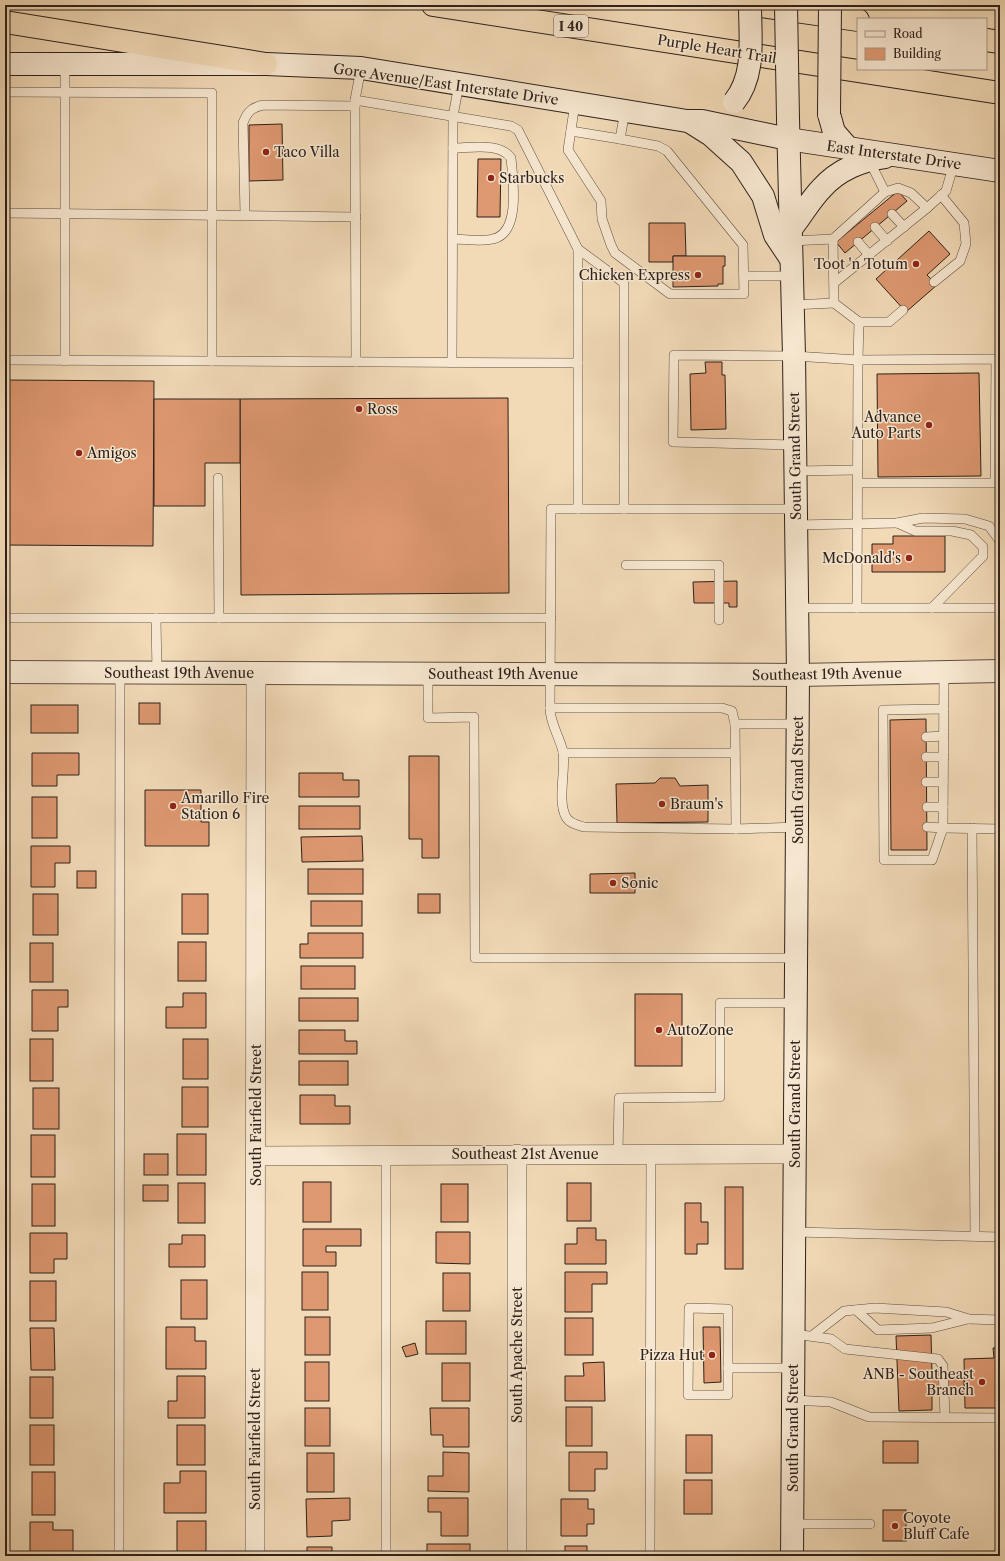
<svg xmlns="http://www.w3.org/2000/svg" width="1005" height="1561" font-family="'Libre Caslon Text',serif">
<style>
.building{fill:#de9870;stroke:#2d211c}
.lines{fill:none;stroke-linecap:round;stroke-linejoin:round}
.service-casing{stroke:#5e4f43;stroke-width:10}
.minor-casing{stroke:#5e4f43;stroke-width:20}
.tertiary-casing{stroke:#5e4f43;stroke-width:24}
.secondary-casing{stroke:#2d211c;stroke-width:24}
.motorway-casing{stroke:#2d211c;stroke-width:24}
.service{stroke:#f7e7d0;stroke-width:9}
.minor{stroke:#f7e7d0;stroke-width:19}
.tertiary{stroke:#f7e7d0;stroke-width:22}
.secondary{stroke:#f7e7d0;stroke-width:22}
.motorway{stroke:#f2dab7;stroke-width:22}
.secondary-bridge-casing{stroke:#2d211c;stroke-width:24;stroke-linecap:butt}
.secondary-bridge{stroke:#f7e7d0;stroke-width:22}
.poi-dot{fill:#8f2418;stroke:#f7e7d0;stroke-width:1.5}
.labels{text-anchor:middle;stroke-width:3;stroke-linejoin:round;paint-order:stroke}
.shield{fill:#f7e7d0;stroke:#6a5c52;stroke-width:1}
.shield-label{font-size:13px;font-weight:bold;fill:#2d211c}
.street-label{font-size:14px;fill:#2d211c;stroke:#f7e7d0}
.poi-label{font-size:14px;fill:#2d211c;stroke:#f7e7d0;text-anchor:start}
</style>
<rect width="100%" height="100%" fill="#f2dab7"/>
<filter id="stains"><feTurbulence type="fractalNoise" baseFrequency=".005" numOctaves="4"/><feColorMatrix values="0 0 0 0 .2 0 0 0 0 .09 0 0 0 0 .02 0 0 0 .5 -.17"/></filter>
<radialGradient id="worn" r=".72"><stop offset=".6" stop-color="#630" stop-opacity="0"/><stop offset="1" stop-color="#630" stop-opacity=".3"/></radialGradient>
<g class="building">
<polygon points="282,124 283,180 249,181 249,125"/>
<polygon points="478,159 501,159 500,217 477,217"/>
<polygon points="898,191 907,201 845,253 836,242"/>
<polygon points="649,223 685,223 686,256 673,256 673,262 649,262"/>
<polygon points="929,231 950,254 927,275 937,285 906,312 876,279"/>
<polygon points="673,256 725,256 725,266 723,266 723,284 718,284 718,286 673,287"/>
<polygon points="705,362 722,362 722,375 725,375 726,429 691,430 690,374 706,373"/>
<polygon points="979,373 981,476 878,477 877,374"/>
<polygon points="5,380 154,381 153,546 5,545"/>
<polygon points="508,398 509,593 241,595 240,399"/>
<polygon points="154,399 240,399 240,463 205,463 205,506 154,506"/>
<polygon points="893,536 945,536 945,572 872,572 872,544 893,544"/>
<polygon points="737,581 737,607 729,607 729,603 694,603 693,582"/>
<rect x="139" y="703" width="21" height="21"/>
<rect x="31" y="705" width="47" height="28"/>
<polygon points="926,719 927,850 891,850 890,720"/>
<polygon points="32,753 79,753 79,775 57,775 57,786 32,786"/>
<polygon points="409,756 439,756 439,858 422,858 422,839 409,839"/>
<polygon points="299,773 343,773 343,780 359,780 359,797 299,797"/>
<polygon points="660,778 675,778 680,786 708,785 708,822 617,823 616,784 655,783"/>
<polygon points="145,790 201,790 201,822 209,822 209,846 145,846"/>
<rect x="32" y="797" width="25" height="41"/>
<rect x="299" y="806" width="61" height="23"/>
<polygon points="362,836 363,861 302,862 301,837"/>
<polygon points="31,846 70,846 70,863 55,863 55,887 31,887"/>
<rect x="308" y="869" width="55" height="25"/>
<rect x="77" y="871" width="19" height="17"/>
<polygon points="635,873 635,893 590,893 590,874"/>
<rect x="33" y="894" width="25" height="41"/>
<rect x="182" y="894" width="26" height="40"/>
<rect x="418" y="894" width="22" height="19"/>
<rect x="311" y="901" width="51" height="25"/>
<polygon points="308,933 363,933 363,958 300,958 300,944 308,944"/>
<rect x="178" y="942" width="28" height="39"/>
<rect x="30" y="943" width="23" height="39"/>
<rect x="301" y="966" width="54" height="23"/>
<polygon points="32,990 68,990 68,1007 58,1007 58,1031 32,1031"/>
<polygon points="183,993 206,993 206,1028 166,1028 166,1007 183,1007"/>
<rect x="635" y="994" width="47" height="72"/>
<rect x="299" y="998" width="59" height="23"/>
<polygon points="299,1030 345,1030 345,1041 357,1041 357,1054 299,1054"/>
<rect x="30" y="1039" width="23" height="42"/>
<rect x="183" y="1039" width="25" height="40"/>
<rect x="299" y="1061" width="49" height="24"/>
<rect x="182" y="1087" width="26" height="40"/>
<rect x="33" y="1088" width="26" height="41"/>
<polygon points="300,1095 335,1095 335,1106 350,1106 350,1124 300,1124"/>
<rect x="177" y="1134" width="29" height="41"/>
<rect x="31" y="1135" width="24" height="42"/>
<rect x="144" y="1154" width="24" height="21"/>
<rect x="303" y="1182" width="28" height="40"/>
<rect x="178" y="1183" width="27" height="40"/>
<rect x="567" y="1183" width="24" height="38"/>
<rect x="32" y="1184" width="23" height="42"/>
<rect x="441" y="1184" width="27" height="38"/>
<rect x="143" y="1185" width="25" height="16"/>
<rect x="725" y="1187" width="18" height="82"/>
<polygon points="685,1203 701,1203 701,1222 708,1222 708,1244 697,1244 697,1254 685,1254"/>
<polygon points="577,1228 596,1228 596,1240 606,1240 606,1264 565,1264 565,1244 577,1244"/>
<polygon points="303,1229 361,1229 361,1246 326,1246 326,1252 336,1252 336,1266 303,1266"/>
<polygon points="436,1232 470,1232 470,1264 436,1263"/>
<polygon points="30,1233 67,1233 67,1259 54,1259 54,1273 30,1273"/>
<polygon points="182,1235 205,1235 205,1267 169,1267 169,1244 182,1244"/>
<rect x="302" y="1272" width="26" height="38"/>
<polygon points="565,1272 607,1272 607,1284 592,1284 592,1312 565,1312"/>
<rect x="443" y="1273" width="27" height="38"/>
<rect x="181" y="1280" width="26" height="39"/>
<rect x="30" y="1281" width="26" height="40"/>
<rect x="305" y="1317" width="25" height="38"/>
<rect x="565" y="1318" width="28" height="37"/>
<rect x="426" y="1321" width="40" height="33"/>
<polygon points="166,1327 195,1327 195,1341 206,1341 206,1369 166,1369"/>
<polygon points="703,1327 720,1327 721,1382 704,1383"/>
<polygon points="30,1328 54,1328 55,1370 31,1370"/>
<polygon points="931,1335 932,1374 964,1372 964,1392 932,1393 932,1410 899,1411 896,1336"/>
<polygon points="415,1343 418,1354 406,1357 402,1347"/>
<polygon points="993,1348 1000,1348 1000,1408 965,1408 964,1359 994,1358"/>
<rect x="305" y="1362" width="24" height="39"/>
<polygon points="604,1362 605,1401 565,1401 565,1376 584,1376 583,1363"/>
<rect x="442" y="1363" width="28" height="38"/>
<polygon points="177,1376 205,1376 205,1418 168,1418 168,1401 177,1401"/>
<rect x="30" y="1377" width="23" height="41"/>
<rect x="566" y="1407" width="26" height="39"/>
<rect x="305" y="1408" width="25" height="38"/>
<polygon points="430,1408 469,1408 469,1447 443,1447 443,1435 431,1435"/>
<rect x="30" y="1425" width="24" height="40"/>
<rect x="177" y="1425" width="28" height="40"/>
<rect x="686" y="1435" width="26" height="38"/>
<rect x="883" y="1441" width="35" height="22"/>
<polygon points="443,1452 469,1453 469,1492 428,1491 428,1476 443,1476"/>
<polygon points="569,1452 607,1452 607,1469 595,1469 595,1491 569,1491"/>
<rect x="307" y="1453" width="27" height="39"/>
<polygon points="180,1471 206,1471 206,1513 164,1513 164,1483 180,1483"/>
<rect x="32" y="1472" width="23" height="43"/>
<rect x="684" y="1480" width="28" height="34"/>
<polygon points="350,1498 350,1520 332,1521 332,1536 307,1537 306,1499"/>
<polygon points="428,1498 468,1498 468,1536 441,1536 441,1512 428,1512"/>
<polygon points="561,1499 588,1499 588,1509 594,1509 594,1524 587,1524 587,1536 561,1536"/>
<rect x="883" y="1510" width="23" height="31"/>
<rect x="177" y="1521" width="29" height="35"/>
<polygon points="30,1522 53,1522 53,1530 73,1530 73,1553 53,1553 53,1556 30,1556"/>
<rect x="427" y="1544" width="43" height="12"/>
<rect x="565" y="1546" width="22" height="10"/>
<polygon points="307,1547 332,1547 332,1556 354,1556 307,1556"/>
</g>
<g class="lines">
<defs>
<g id="service">
<polyline points="65,64 65,361"/>
<polyline points="361,68 355,100 511,126 518,130 578,249"/>
<polyline points="5,92 212,93 212,361"/>
<polyline points="355,100 356,362"/>
<polyline points="575,103 568,150 601,201 602,219 611,245 615,253 670,294 744,294 743,245 667,151 658,146 620,139"/>
<polyline points="571,131 620,139 625,111"/>
<polyline points="927,208 946,191 954,163"/>
<polyline points="5,213 356,217"/>
<polyline points="892,214 904,227"/>
<path d="M245 215 243 123C247 112 252 107 264 105L355 106"/>
<polyline points="875,227 887,241"/>
<path d="M453 239C465 239 481 242 493 239 521 233 513 180 511 158 500 142 471 148 453 148"/>
<polyline points="833,239 885,192 869,160"/>
<polyline points="791,241 833,239 834,303 859,322 858,360 794,356 674,355 673,442 795,445"/>
<polyline points="858,242 869,255"/>
<polygon points="578,249 624,283 624,509 578,509"/>
<polyline points="744,276 791,276"/>
<polyline points="934,282 960,261 966,244 964,223 941,195"/>
<polyline points="834,283 927,208 911,193 898,188 885,192"/>
<polyline points="792,305 834,303"/>
<polyline points="859,322 889,322 903,310"/>
<polyline points="5,360 578,363"/>
<polyline points="452,363 453,116 459,84"/>
<polyline points="795,471 857,470"/>
<polyline points="218,478 219,618"/>
<polyline points="578,509 551,509 550,708 722,708 732,711 735,724 736,829 798,827"/>
<polyline points="624,509 795,509"/>
<polyline points="897,523 915,531 952,531 971,535 983,547 983,556 932,608"/>
<polyline points="796,525 897,523 923,518 965,519 989,526 1000,541"/>
<polyline points="626,565 719,565 719,620"/>
<polyline points="797,608 1000,608"/>
<polyline points="857,608 858,360 996,359 995,483 857,483"/>
<polyline points="5,618 156,618"/>
<polyline points="944,672 943,828 1000,829"/>
<polyline points="157,673 156,618 551,618"/>
<polyline points="428,674 428,718 474,717 475,958 796,958"/>
<path d="M550 708C550 724 560 737 563 752 566 770 557 801 566 817 569 823 577 825 584 827L736 829"/>
<polyline points="735,724 797,724"/>
<polyline points="926,737 944,736"/>
<polyline points="563,753 735,753"/>
<polyline points="926,757 944,757"/>
<polyline points="926,782 943,782"/>
<polyline points="927,807 943,807"/>
<polyline points="927,827 943,828 932,860 884,860 883,710 944,709"/>
<polyline points="972,828 975,1236"/>
<polyline points="618,1154 619,1098 720,1097 720,1003 796,1003"/>
<polyline points="386,1155 386,1556"/>
<polyline points="795,1232 1000,1237"/>
<polygon points="689,1308 728,1309 728,1395 688,1395"/>
<polyline points="856,1310 878,1330 932,1328 968,1319"/>
<polyline points="794,1334 831,1339 845,1349 938,1359 943,1366 945,1417"/>
<polyline points="813,1335 844,1311 875,1308 946,1312 969,1319 1000,1320"/>
<polyline points="728,1368 794,1368"/>
<polyline points="793,1400 831,1402 869,1417 1000,1418"/>
<polyline points="793,1524 870,1524"/>
<polyline points="119,1556 120,673"/>
<polyline points="650,1556 651,1154"/>
</g>
<g id="minor">
<polyline points="517,1154 517,1556"/>
<polyline points="256,1156 795,1154"/>
<polyline points="255,1556 256,673"/>
</g>
<polyline id="tertiary" points="5,672 798,675 1000,671"/>
<g id="secondary">
<polyline points="5,64 266,64 361,68 687,121 702,121 788,139 1000,171"/>
<polyline points="829,114 834,132 848,148"/>
<polyline points="788,119 794,356 798,675 792,1556"/>
<polyline points="692,123 711,135 741,162 763,196 775,235 791,259"/>
<path d="M790 230C801 217 810 200 822 188 838 170 862 160 885 157"/>
</g>
<g id="motorway">
<polyline points="433,5 1000,93"/>
<polyline points="755,5 858,20"/>
<polyline points="5,22 266,64"/>
<polyline points="986,40 1000,42"/>
</g>
</defs>
<use href="#service" class="service-casing"/>
<use href="#minor" class="minor-casing"/>
<use href="#tertiary" class="tertiary-casing"/>
<use href="#secondary" class="secondary-casing"/>
<use href="#motorway" class="motorway-casing"/>
<use href="#service" class="service"/>
<use href="#minor" class="minor"/>
<use href="#tertiary" class="tertiary"/>
<use href="#secondary" class="secondary"/>
<use href="#motorway" class="motorway"/>
<defs>
<g id="secondary-bridge">
<polyline points="786,5 788,119"/>
<path d="M734 102C756 75 750 38 750 5"/>
<polyline points="829,114 830,5"/>
</g>
</defs>
<use href="#secondary-bridge" class="secondary-bridge-casing"/>
<use href="#secondary-bridge" class="secondary-bridge"/>
</g>
<g class="poi-dot">
<circle cx="266" cy="152" r="4"/>
<circle cx="491" cy="178" r="4"/>
<circle cx="916" cy="264" r="4"/>
<circle cx="698" cy="275" r="4"/>
<circle cx="359" cy="409" r="4"/>
<circle cx="929" cy="425" r="4"/>
<circle cx="79" cy="453" r="4"/>
<circle cx="909" cy="558" r="4"/>
<circle cx="662" cy="804" r="4"/>
<circle cx="173" cy="806" r="4"/>
<circle cx="613" cy="883" r="4"/>
<circle cx="659" cy="1030" r="4"/>
<circle cx="712" cy="1355" r="4"/>
<circle cx="982" cy="1382" r="4"/>
<circle cx="895" cy="1526" r="4"/>
</g>
<g class="labels">
<rect class="shield" x="554" y="15" width="34" height="22" rx="3"/>
<g class="shield-label">
<text x="571" y="31">I 40</text>
</g>
<g class="street-label">
<text transform="translate(717 49) rotate(9)" y="5">Purple Heart Trail</text>
<text transform="translate(446 84) rotate(8)" y="5">Gore Avenue/East Interstate Drive</text>
<text transform="translate(894 155) rotate(8)" y="5">East Interstate Drive</text>
<text transform="translate(795 456) rotate(-91)" y="5">South Grand Street</text>
<text x="179" y="678">Southeast 19th Avenue</text>
<text x="503" y="679">Southeast 19th Avenue</text>
<text transform="translate(827 674) rotate(-1)" y="5">Southeast 19th Avenue</text>
<text transform="translate(798 780) rotate(-90)" y="5">South Grand Street</text>
<text transform="translate(795 1104) rotate(-90)" y="5">South Grand Street</text>
<text transform="translate(256 1115) rotate(-90)" y="5">South Fairfield Street</text>
<text x="525" y="1159">Southeast 21st Avenue</text>
<text transform="translate(517 1355) rotate(-90)" y="5">South Apache Street</text>
<text transform="translate(793 1428) rotate(-90)" y="5">South Grand Street</text>
<text transform="translate(255 1439) rotate(-90)" y="5">South Fairfield Street</text>
</g>
<g class="poi-label">
<text x="274" y="157">Taco Villa</text>
<text x="499" y="183">Starbucks</text>
<text x="908" y="269" text-anchor="end">Toot 'n Totum</text>
<text x="690" y="280" text-anchor="end">Chicken Express</text>
<text x="367" y="414">Ross</text>
<text x="921" y="422" text-anchor="end">Advance<tspan x="921" dy="16">Auto Parts</tspan></text>
<text x="87" y="458">Amigos</text>
<text x="901" y="563" text-anchor="end">McDonald's</text>
<text x="181" y="803">Amarillo Fire<tspan x="181" dy="16">Station 6</tspan></text>
<text x="670" y="809">Braum's</text>
<text x="621" y="888">Sonic</text>
<text x="667" y="1035">AutoZone</text>
<text x="704" y="1360" text-anchor="end">Pizza Hut</text>
<text x="974" y="1379" text-anchor="end">ANB - Southeast<tspan x="974" dy="16">Branch</tspan></text>
<text x="903" y="1523">Coyote<tspan x="903" dy="16">Bluff Cafe</tspan></text>
</g>
</g>
<rect width="1005" height="1561" fill="none" stroke="#f2dab7" stroke-width="20"/>
<rect x="6" y="6" width="993" height="1549" fill="none" stroke="#2d211c" stroke-width="2"/>
<rect x="10" y="10" width="985" height="1541" fill="none" stroke="#2d211c"/>
<rect x="857" y="18" width="130" height="52" fill="#f7e7d0" stroke="#a69888"/>
<rect x="865" y="31" width="20" height="6" fill="#f7e7d0" stroke="#a69888"/>
<text x="893" y="38" font-size="12" fill="#2d211c">Road</text>
<rect x="865" y="48" width="20" height="12" fill="#de9870" stroke="#a69888"/>
<text x="893" y="58" font-size="12" fill="#2d211c">Building</text>
<rect width="100%" height="100%" filter="url(#stains)"/>
<rect width="100%" height="100%" fill="url(#worn)"/>
</svg>
